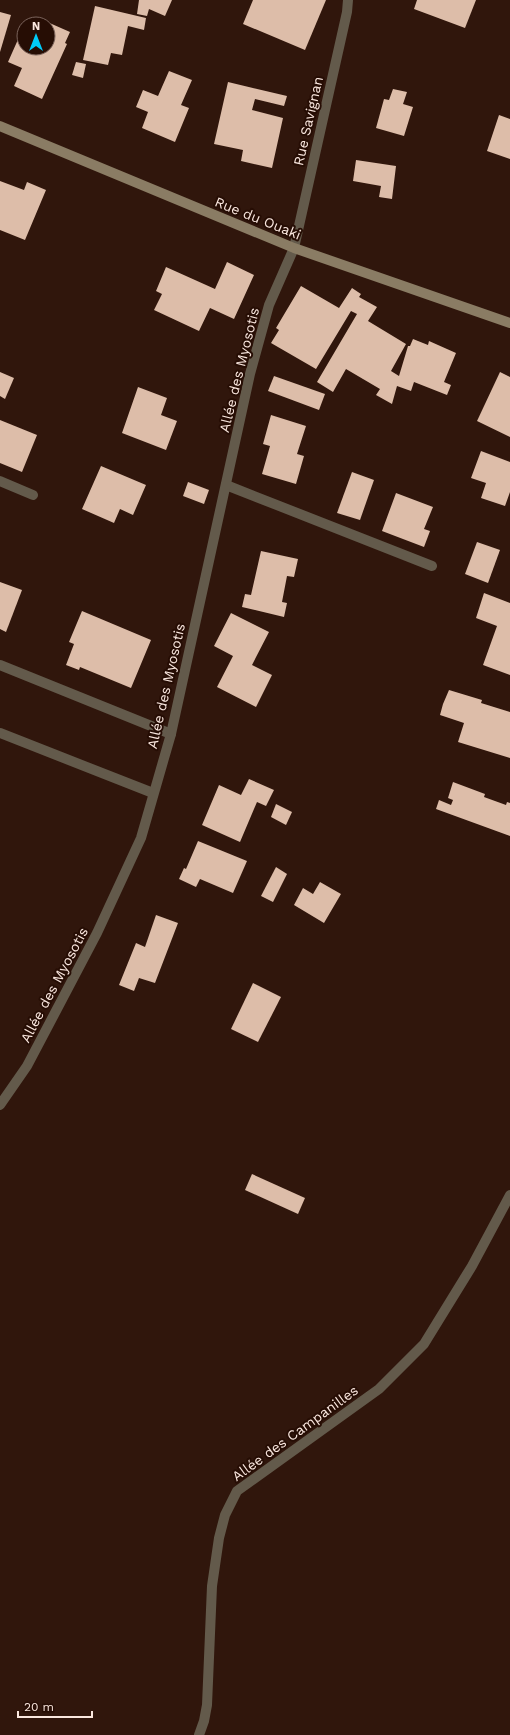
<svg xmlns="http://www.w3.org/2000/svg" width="510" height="1735" font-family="'Work Sans',sans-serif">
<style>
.building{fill:#ddbda9}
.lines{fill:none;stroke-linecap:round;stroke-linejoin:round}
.street{stroke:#635a4b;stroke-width:10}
.secondary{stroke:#8a7c64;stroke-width:10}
.labels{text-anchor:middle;stroke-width:4;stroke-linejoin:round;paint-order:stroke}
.street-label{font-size:14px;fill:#fae7df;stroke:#260d04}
</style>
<rect width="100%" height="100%" fill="#30160c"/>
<g class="building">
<polygon points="139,0 172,0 165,16 149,9 147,16 137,14"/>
<polygon points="253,0 326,0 305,50 243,24"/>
<polygon points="417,0 476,0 465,28 414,9"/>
<polygon points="95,6 146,18 144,30 128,26 122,55 111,53 108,65 83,60"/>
<polygon points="0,12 11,15 0,52"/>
<polygon points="45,21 70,32 65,43 67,44 42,99 14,86 22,68 8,62 24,26 24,48 48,48 48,24 44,24"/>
<polygon points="76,62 86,64 83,78 72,75"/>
<polygon points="169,71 192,80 181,105 189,108 175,142 142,128 148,112 136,107 143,90 158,96"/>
<polygon points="228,82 287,96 284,106 255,99 252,110 283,118 272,168 241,161 243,150 214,144"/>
<polygon points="393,89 407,92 403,104 413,107 404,136 376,128 384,99 389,100"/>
<polygon points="499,115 510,119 510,159 487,151"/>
<polygon points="356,160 396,166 392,199 379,197 381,186 353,181"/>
<polygon points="0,181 24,190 27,182 46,190 25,240 0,230"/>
<polygon points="227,262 254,275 234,319 210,308 199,331 154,310 162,294 156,291 166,267 215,289"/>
<polygon points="301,286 339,308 352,288 361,294 359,297 377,307 368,321 406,344 391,371 399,376 408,346 410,346 413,339 428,345 429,341 456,353 444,382 451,385 447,395 414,382 411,391 397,386 392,404 376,395 380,389 346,369 333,392 317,382 357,314 351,311 316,369 271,343 279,330 276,328"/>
<polygon points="0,372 14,378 5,399 0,396"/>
<polygon points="500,372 510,377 510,437 477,421"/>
<polygon points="274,376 325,394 319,410 268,391"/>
<polygon points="138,387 167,398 161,415 177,421 166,450 122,433"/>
<polygon points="271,415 306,426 297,454 304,456 296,484 262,474 270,446 263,444"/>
<polygon points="0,420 37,435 22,472 0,463"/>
<polygon points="481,451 510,462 510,492 505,506 481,498 486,483 471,478"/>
<polygon points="101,466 146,485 133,515 120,509 114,523 82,509"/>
<polygon points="352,472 374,480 360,520 337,513"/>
<polygon points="188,482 209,490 204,504 183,496"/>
<polygon points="396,493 433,507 424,529 430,531 424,547 382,531"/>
<polygon points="477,542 500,550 488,583 465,574"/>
<polygon points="261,551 298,559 294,577 287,576 282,602 287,603 284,617 242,607 245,594 251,595"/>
<polygon points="0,582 22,590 6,632 0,629"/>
<polygon points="484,593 510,603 510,675 483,665 497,626 476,618"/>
<polygon points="82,611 151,640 131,688 80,667 79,670 66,665 74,644 69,642"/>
<polygon points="231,613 269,632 252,665 272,675 256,707 217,687 233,656 214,646"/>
<polygon points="449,690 482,700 481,703 510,712 510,758 458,742 464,723 440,715 443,704"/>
<polygon points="249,779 274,790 266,806 257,802 240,842 202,825 219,785 241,795"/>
<polygon points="453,782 485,794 484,797 506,805 507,802 510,803 510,836 436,809 439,800 451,805 453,800 448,798"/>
<polygon points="276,804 292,812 286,825 271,817"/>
<polygon points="198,841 247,861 233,893 200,879 196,887 179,879 184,868 186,869"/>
<polygon points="276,867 287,874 273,902 261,896"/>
<polygon points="320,882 341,894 324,923 294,905 303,888 313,894"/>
<polygon points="156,915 178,923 155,983 139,978 134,991 119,985 136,943 145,947"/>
<polygon points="253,983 281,997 258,1042 231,1029"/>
<polygon points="252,1174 305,1198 298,1214 245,1190"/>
</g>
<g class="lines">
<g class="street">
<polyline points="0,481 33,495"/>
<polyline points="226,485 432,566"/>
<polyline points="0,665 171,734"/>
<polyline points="0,733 153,793"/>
<polyline points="0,1105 27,1066 97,933 141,838 171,734 250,374 269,305 294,248 347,12 348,0"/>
<polyline points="199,1735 204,1721 207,1705 212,1586 219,1538 225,1515 237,1491 379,1389 424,1344 472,1266 510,1195"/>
</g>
<polyline class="secondary" points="0,126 294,248 510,323"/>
</g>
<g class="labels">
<g class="street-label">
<text transform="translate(308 121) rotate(-77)" y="5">Rue Savignan</text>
<text transform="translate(258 218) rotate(22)" y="5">Rue du Ouaki</text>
<text transform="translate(239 370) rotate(-76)" y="5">Allée des Myosotis</text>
<text transform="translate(166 686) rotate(-77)" y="5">Allée des Myosotis</text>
<text transform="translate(54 985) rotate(-62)" y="5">Allée des Myosotis</text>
<text transform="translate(295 1433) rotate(-36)" y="5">Allée des Campanilles</text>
</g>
</g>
<g transform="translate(36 36)"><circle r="19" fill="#260d04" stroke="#7b645c"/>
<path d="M0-3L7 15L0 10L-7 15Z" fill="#00cbf8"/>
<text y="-6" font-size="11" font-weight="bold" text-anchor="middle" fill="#fae7df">N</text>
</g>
<path d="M18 1711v6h74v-6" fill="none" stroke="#fae7df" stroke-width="2"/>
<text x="24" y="1711" font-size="12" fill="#fae7df" stroke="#260d04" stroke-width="3" paint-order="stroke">20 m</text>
</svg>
